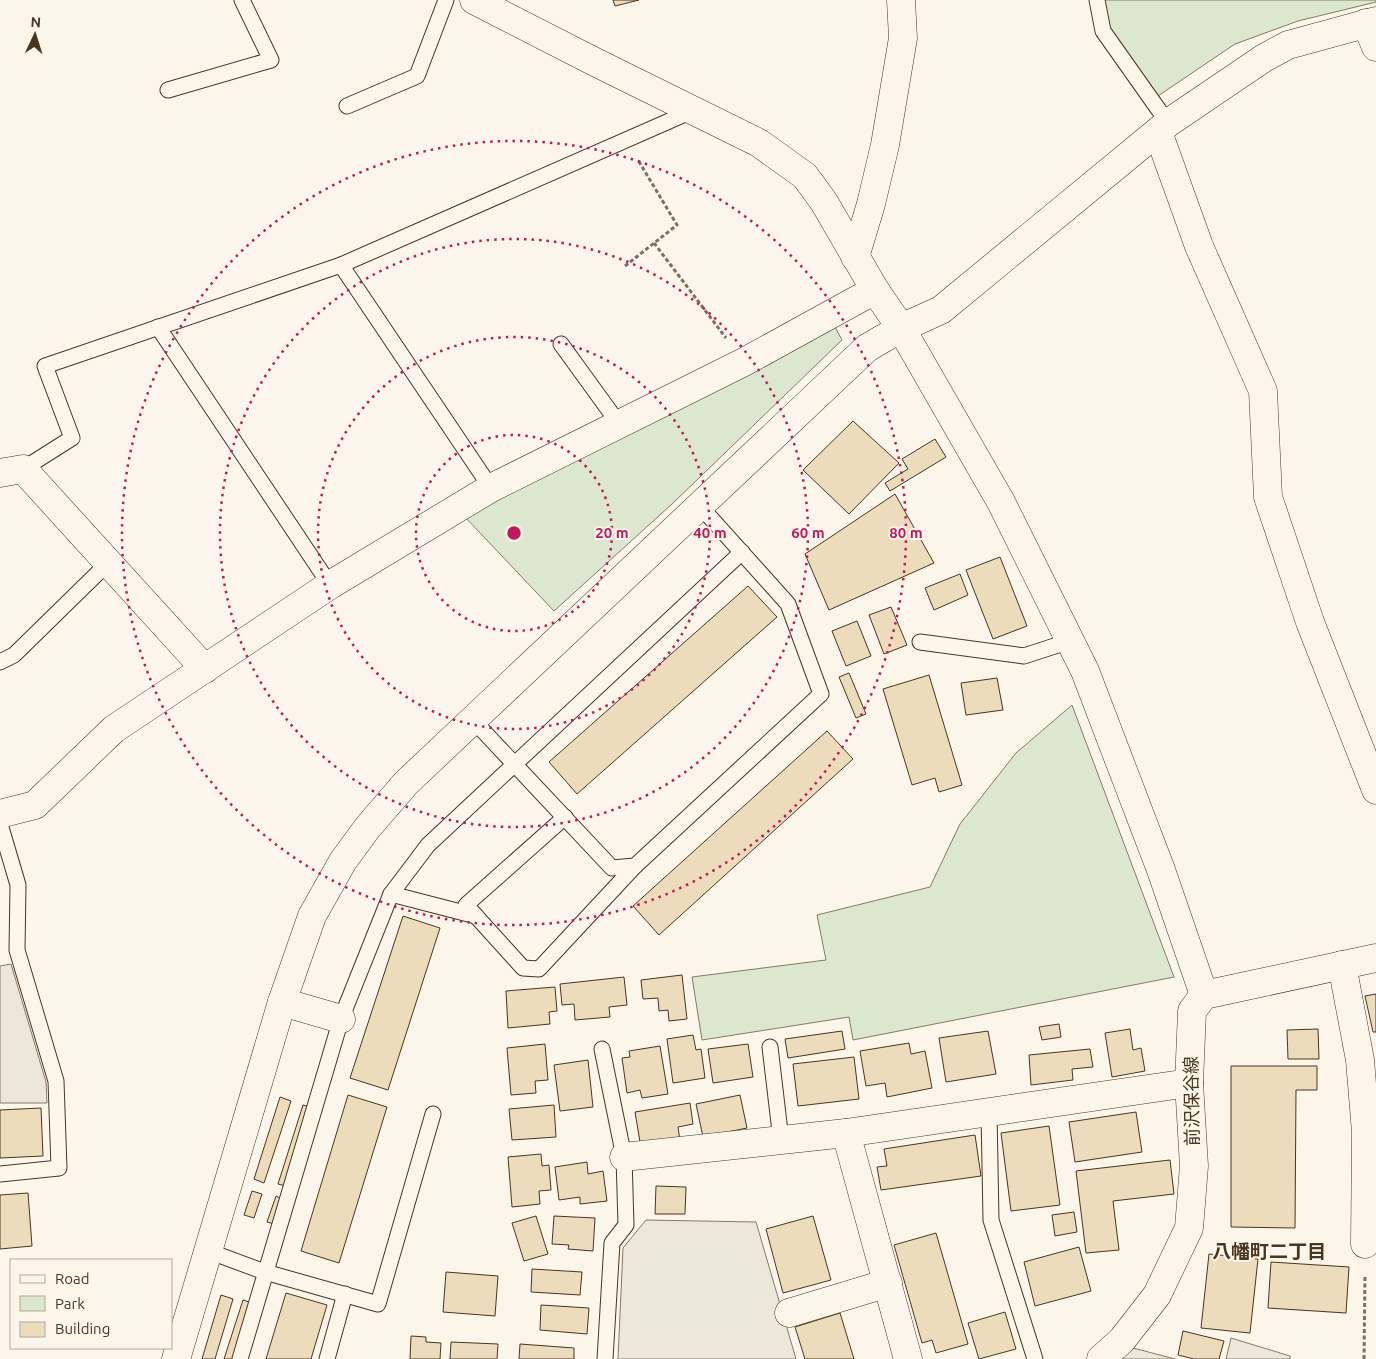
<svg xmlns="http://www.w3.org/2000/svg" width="1376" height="1359" font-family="Ubuntu,'Noto Sans JP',sans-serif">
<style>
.green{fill:#dce7d0;stroke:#887966}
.parking{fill:#ede7d9;stroke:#887966}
.building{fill:#ecdcbc;stroke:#4a3520}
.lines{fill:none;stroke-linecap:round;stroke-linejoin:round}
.lane-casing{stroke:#4a3520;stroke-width:17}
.street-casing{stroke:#4a3520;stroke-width:29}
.secondary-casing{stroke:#4a3520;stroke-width:29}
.path{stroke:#7f6f5c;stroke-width:3;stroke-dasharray:4 2.5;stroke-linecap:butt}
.lane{stroke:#fbf6e9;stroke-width:15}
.street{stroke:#fbf6e9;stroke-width:28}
.secondary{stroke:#fbf6e9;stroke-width:28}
.ring{fill:none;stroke:#c2185b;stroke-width:2.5;stroke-dasharray:2.5 5}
.labels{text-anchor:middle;stroke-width:4;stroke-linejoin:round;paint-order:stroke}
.street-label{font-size:18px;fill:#4a3520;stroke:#fbf6e9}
.neighbourhood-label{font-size:19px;font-weight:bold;fill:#4a3520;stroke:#fbf6e9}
.centre{fill:#c2185b;stroke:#fbf6e9;stroke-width:2.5}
.ring-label{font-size:15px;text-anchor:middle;font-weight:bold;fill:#c2185b;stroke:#fbf6e9;stroke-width:4;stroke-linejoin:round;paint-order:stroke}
</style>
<rect width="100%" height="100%" fill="#fbf6e9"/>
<g class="green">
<polygon points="1097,0 1376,0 1376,2 1298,21 1235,44 1152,100 1115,48"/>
<polygon points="833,323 842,340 672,504 554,611 464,516"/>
<polygon points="1072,705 1174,977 853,1040 849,1017 702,1040 692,977 826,960 817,915 930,887 960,824 1016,753"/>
</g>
<g class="parking">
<polygon points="11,964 46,1082 47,1103 0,1103 0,966"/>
<polygon points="646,1220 756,1222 796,1359 618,1359 623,1248"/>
<polygon points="1231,1338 1290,1356 1290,1359 1226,1359"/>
<polygon points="1133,1348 1175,1359 1122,1359"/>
</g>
<g class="building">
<polygon points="613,0 639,0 615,6"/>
<polygon points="853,421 899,463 849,514 803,470"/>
<polygon points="935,439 946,457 890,491 885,483 908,469 902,459"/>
<polygon points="895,494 934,563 829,610 805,554"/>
<polygon points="1000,557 1027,626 993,639 966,570"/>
<polygon points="960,574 968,595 934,610 925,588"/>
<polygon points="748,586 777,617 577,794 549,762"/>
<polygon points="891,607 907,645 884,654 869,615"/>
<polygon points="857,621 871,656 846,666 832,631"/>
<polygon points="849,673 866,714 856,718 839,677"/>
<polygon points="929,675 962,785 939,792 935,778 912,785 883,689"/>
<polygon points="997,678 1003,710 966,715 961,683"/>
<polygon points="827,731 853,759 659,935 633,906"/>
<polygon points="403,916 440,928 388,1090 350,1078"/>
<polygon points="682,975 687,1019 669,1021 668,1010 659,1011 658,998 643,999 641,980"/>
<polygon points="624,977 627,1005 609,1007 610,1017 575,1020 574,1004 562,1005 560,984"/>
<polygon points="555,987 557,1011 549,1012 550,1024 508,1028 506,991"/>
<polygon points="1376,994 1376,1032 1373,1032 1365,996"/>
<polygon points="1059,1024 1061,1037 1042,1040 1039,1027"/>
<polygon points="1130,1029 1133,1050 1141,1048 1145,1071 1112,1077 1105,1033"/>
<polygon points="1318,1029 1319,1059 1288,1059 1287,1030"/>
<polygon points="842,1031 845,1049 788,1058 785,1039"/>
<polygon points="988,1031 996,1074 946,1082 939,1038"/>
<polygon points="693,1035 696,1050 701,1049 705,1078 673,1083 667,1039"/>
<polygon points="909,1043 911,1054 925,1051 932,1088 887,1097 885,1083 866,1086 860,1051"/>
<polygon points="545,1044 548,1080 535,1081 536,1093 511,1095 507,1048"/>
<polygon points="748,1044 753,1077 713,1083 708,1049"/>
<polygon points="660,1046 668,1094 642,1098 640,1090 627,1093 622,1058 630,1057 629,1051"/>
<polygon points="1090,1049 1093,1067 1072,1069 1073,1080 1031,1085 1029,1055"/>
<polygon points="854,1057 859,1099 798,1106 793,1064"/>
<polygon points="588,1060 593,1107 560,1111 554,1065"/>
<polygon points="1231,1066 1317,1066 1317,1090 1296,1090 1295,1228 1231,1227"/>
<polygon points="348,1095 387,1107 339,1263 301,1251"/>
<polygon points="740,1095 747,1128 703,1137 696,1104"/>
<polygon points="280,1097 291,1101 264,1183 254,1179"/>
<polygon points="690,1103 693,1124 678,1127 680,1141 641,1148 635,1112"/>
<polygon points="303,1105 310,1107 286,1186 278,1184"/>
<polygon points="554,1105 556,1137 512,1140 509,1109"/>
<polygon points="41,1108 43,1156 0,1158 0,1110"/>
<polygon points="1136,1112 1142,1152 1075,1162 1069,1122"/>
<polygon points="1049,1126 1060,1205 1011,1211 1001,1133"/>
<polygon points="975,1135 981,1176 881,1190 877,1167 887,1166 884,1149"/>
<polygon points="541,1154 542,1166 549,1165 551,1190 539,1191 540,1204 512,1207 508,1157"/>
<polygon points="1170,1160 1174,1194 1113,1201 1119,1250 1086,1253 1076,1171"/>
<polygon points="587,1162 588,1174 603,1171 607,1201 580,1204 580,1197 559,1200 555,1167"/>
<polygon points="656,1186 686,1187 685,1214 655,1214"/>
<polygon points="252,1191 262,1194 254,1218 244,1215"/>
<polygon points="28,1193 32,1246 0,1249 0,1195"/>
<polygon points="276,1196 282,1199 274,1224 267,1222"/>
<polygon points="1074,1212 1077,1232 1055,1236 1052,1215"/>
<polygon points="536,1216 548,1254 524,1261 512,1223"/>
<polygon points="554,1216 595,1218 593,1251 568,1249 569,1245 552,1244"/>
<polygon points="813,1216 831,1280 783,1293 766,1229"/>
<polygon points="936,1233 968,1344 936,1353 932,1340 922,1343 894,1245"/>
<polygon points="1079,1247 1091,1291 1035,1306 1024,1262"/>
<polygon points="1209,1254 1258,1259 1250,1333 1201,1328"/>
<polygon points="1271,1262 1349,1267 1346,1313 1268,1308"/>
<polygon points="532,1269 582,1272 580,1295 531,1292"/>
<polygon points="446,1272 498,1276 495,1316 443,1312"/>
<polygon points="286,1293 327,1305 311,1359 266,1359"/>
<polygon points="221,1295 233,1299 215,1359 202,1359"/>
<polygon points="243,1300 252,1303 234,1359 224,1359"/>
<polygon points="541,1305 589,1308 587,1334 540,1330"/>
<polygon points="1005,1312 1016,1349 979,1359 968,1323"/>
<polygon points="840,1313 854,1359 805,1359 795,1327"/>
<polygon points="1183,1331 1224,1341 1219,1359 1194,1359 1178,1355"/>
<polygon points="411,1336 426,1337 426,1342 441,1343 440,1359 410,1359"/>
<polygon points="451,1342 498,1344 497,1359 450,1359"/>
<polygon points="520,1344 574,1348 574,1359 519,1359"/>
</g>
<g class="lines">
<defs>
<g id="lane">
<polyline points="1097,0 1103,31 1168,123"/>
<polyline points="168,90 271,60 242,0"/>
<polyline points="347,106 417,76 446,0"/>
<polyline points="341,265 491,488"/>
<polyline points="158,327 330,585"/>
<polyline points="561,344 619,424"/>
<polyline points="23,469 72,438 45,366 341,265 692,111"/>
<polyline points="920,642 1024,656 1070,641"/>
<polyline points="0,662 14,655 108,563"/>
<polyline points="472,719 612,868 635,866 821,694 788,604 700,506"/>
<polyline points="565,817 466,905 523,968 539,969 635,866"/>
<polyline points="0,824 18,885 17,950 56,1081 59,1168 0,1174"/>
<polyline points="391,894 476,916"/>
<polyline points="770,1047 781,1140"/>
<polyline points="602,1049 624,1157 626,1225 612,1243 605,1359"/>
<polyline points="989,1112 991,1220 1035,1359"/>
<polyline points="208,1251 265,1272 378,1304 433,1114"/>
<polyline points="240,1359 341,1019 391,894 428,845 742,552"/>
<polyline points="327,1359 345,1294"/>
</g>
<g id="street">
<polyline points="474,0 595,62 759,143 805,176 824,202 875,290 901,328 1001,502 1085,671 1161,870 1204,995"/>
<polyline points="1366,23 1376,47"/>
<polyline points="1158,132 1199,246 1263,391 1268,497 1310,622 1376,790"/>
<polyline points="855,257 871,204 885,145 903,38 901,0"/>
<polyline points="0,473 23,469 205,669"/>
<polyline points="0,814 35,805 114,729 330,585 491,488 744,362 875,290"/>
<polyline points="1342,965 1360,1060 1366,1132 1365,1244"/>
<polyline points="282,1002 341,1019"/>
<polyline points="846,1133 908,1359"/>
<polyline points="624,1157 846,1133 1189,1083"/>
<polyline points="789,1313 888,1283"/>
</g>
<g id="secondary">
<polyline points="176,1359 282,1002 312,916 343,861 368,827 406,783 867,348 901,328 941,310 1168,123 1264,58 1288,45 1376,21"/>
<polyline points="1101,1359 1122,1340 1157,1295 1189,1228 1194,1166 1189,1083 1192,1011 1204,995 1376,958"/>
</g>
</defs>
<use href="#lane" class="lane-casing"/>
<use href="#street" class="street-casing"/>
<use href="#secondary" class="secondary-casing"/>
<g class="path">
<polyline points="654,243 726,338"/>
<polyline points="625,266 677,225 638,160"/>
<polyline points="1364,1359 1365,1275"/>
</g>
<use href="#lane" class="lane"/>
<use href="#street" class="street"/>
<use href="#secondary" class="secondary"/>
</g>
<g class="ring">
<circle cx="514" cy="533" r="98"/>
<circle cx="514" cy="533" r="196"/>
<circle cx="514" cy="533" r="294"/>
<circle cx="514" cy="533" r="392"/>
</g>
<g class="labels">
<g class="street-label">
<text transform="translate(1192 1101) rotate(-91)" y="6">前沢保谷線</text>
</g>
<g class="neighbourhood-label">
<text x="1269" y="1258">八幡町二丁目</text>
</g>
</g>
<circle cx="514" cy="533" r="8" class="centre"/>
<g class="ring-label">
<text x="612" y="538">20 m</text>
<text x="710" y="538">40 m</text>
<text x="808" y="538">60 m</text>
<text x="906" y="538">80 m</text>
</g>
<rect x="10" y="1259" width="162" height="90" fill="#fbf6e9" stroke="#b4a999"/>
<rect x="20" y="1275" width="25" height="8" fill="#fbf6e9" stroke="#b4a999"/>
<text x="55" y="1284" font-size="15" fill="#4a3520">Road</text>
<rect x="20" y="1296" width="25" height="15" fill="#dce7d0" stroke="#b4a999"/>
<text x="55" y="1309" font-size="15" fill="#4a3520">Park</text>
<rect x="20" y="1322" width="25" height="15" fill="#ecdcbc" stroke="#b4a999"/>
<text x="55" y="1334" font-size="15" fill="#4a3520">Building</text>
<g transform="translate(35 35) rotate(4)" stroke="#fbf6e9" stroke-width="4" paint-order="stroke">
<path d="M0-4L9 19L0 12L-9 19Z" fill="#4a3520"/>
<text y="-8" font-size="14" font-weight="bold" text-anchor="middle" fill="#4a3520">N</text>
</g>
</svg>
